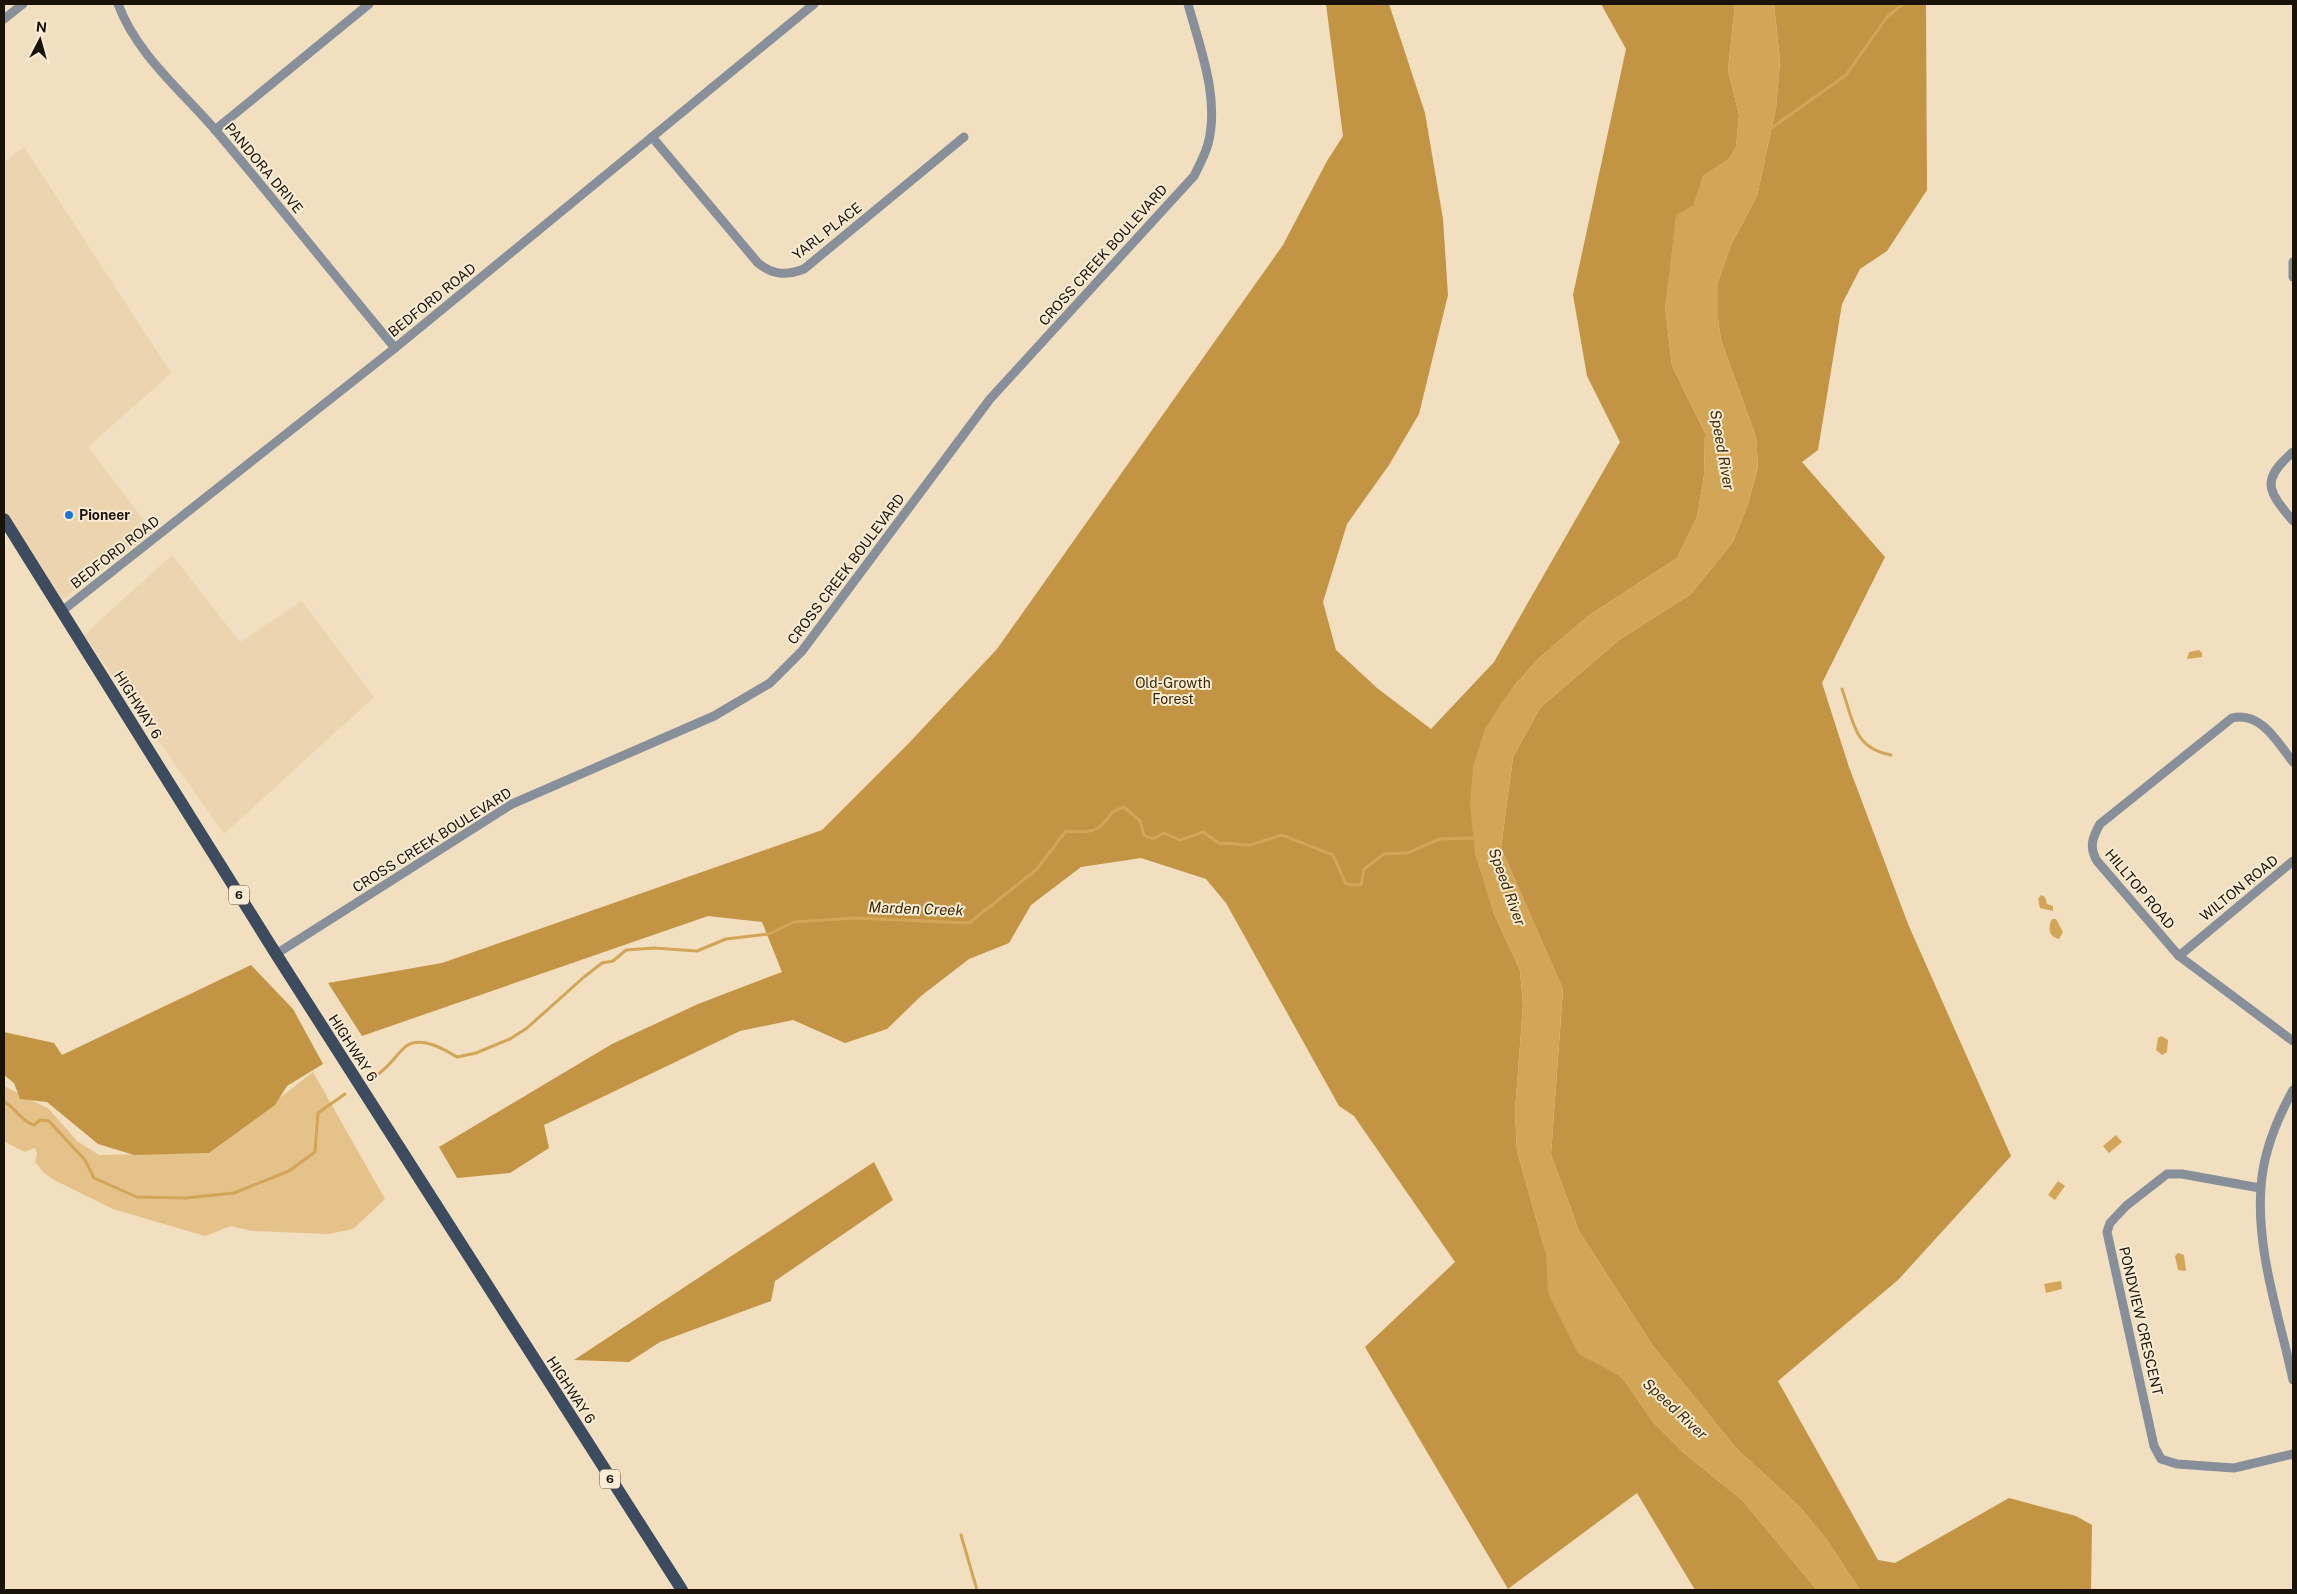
<svg xmlns="http://www.w3.org/2000/svg" width="2297" height="1594" font-family="'Public Sans',sans-serif">
<style>
.built{fill:#ebd4af}
.green{fill:#e5c289}
.forest{fill:#c29444}
.water{fill:#d3a556}
.lines{fill:none;stroke-linecap:round;stroke-linejoin:round}
.stream{stroke:#d3a556;stroke-width:3}
.river{stroke:#d3a556;stroke-width:20}
.minor{stroke:#868f9a;stroke-width:9}
.primary{stroke:#3d4b5f;stroke-width:12}
.poi-dot{fill:#1974dd;stroke:#fcecd4;stroke-width:2}
.labels{text-anchor:middle;stroke-width:4;stroke-linejoin:round;paint-order:stroke}
.shield{fill:#fcecd4;stroke:#5c5344;stroke-width:1}
.shield-label{font-size:12px;font-weight:bold;fill:#181207}
.street-label{font-size:14px;fill:#181207;stroke:#fcecd4}
.poi-label{font-size:14px;font-weight:bold;fill:#181207;stroke:#fcecd4;text-anchor:start}
.park-label{font-size:14px;fill:#3a2703;stroke:#fcecd4}
.water-label{font-size:15px;font-style:italic;fill:#3d2a06;stroke:#fcecd4}
</style>
<rect width="100%" height="100%" fill="#f2dfc0"/>
<g class="built">
<polygon points="24,147 171,373 88,447 153,532 61,600 4,517 4,162"/>
<polygon points="172,555 240,642 302,601 374,697 224,834 84,635"/>
</g>
<polygon class="green" points="313,1072 385,1199 353,1229 329,1234 252,1231 231,1226 205,1236 113,1209 54,1180 44,1173 35,1162 37,1154 35,1148 25,1152 5,1142 4,1086 49,1109 77,1141 99,1155 209,1153"/>
<g class="forest">
<polygon points="1326,4 1389,4 1425,113 1443,219 1448,295 1419,414 1389,465 1347,524 1323,602 1336,650 1377,688 1431,729 1494,662 1620,442 1587,376 1573,295 1626,49 1601,4 1735,4 1728,70 1739,115 1736,147 1729,159 1703,176 1665,306 1672,366 1705,433 1704,476 1697,517 1677,558 1588,616 1538,659 1513,687 1493,912 1520,970 1523,1005 1515,1112 1517,1151 1544,1247 1575,1323 1626,1383 1653,1422 1685,1454 1742,1500 1817,1590 1695,1590 1637,1493 1508,1589 1365,1347 1455,1262 1354,1116 1339,1106 1226,903 1206,879 1141,858 1081,867 1031,905 1009,943 969,959 921,996 887,1029 845,1043 793,1020 740,1031 544,1125 549,1148 510,1173 457,1178 439,1147 612,1044 698,1004 782,972 762,922 708,916 362,1036 328,983 442,963 822,830 909,743 997,649 1283,245 1327,161 1343,136"/>
<polygon points="1774,4 1926,4 1927,190 1887,251 1860,269 1842,304 1818,450 1802,462 1885,557 1822,683 1849,767 1908,924 2011,1156 1898,1280 1778,1381 1878,1560 1895,1563 2009,1498 2076,1516 2092,1525 2091,1590 1860,1590 1827,1540 1799,1506 1737,1449 1653,1346 1579,1231 1551,1154 1563,989 1501,848 1513,757 1540,708 1619,640 1691,594 1733,542 1748,504 1758,466 1756,437 1721,340 1718,318 1718,282 1731,245 1757,196 1776,108 1780,61"/>
<polygon points="251,965 293,1009 323,1064 287,1086 275,1105 209,1153 134,1155 98,1144 47,1102 20,1099 14,1083 4,1075 4,1032 54,1043 62,1055"/>
<polygon points="874,1162 893,1200 775,1281 771,1301 660,1342 629,1362 574,1360"/>
</g>
<g class="water">
<polygon points="1735,4 1774,4 1780,61 1776,108 1757,196 1731,245 1718,282 1718,318 1721,340 1756,437 1758,465 1748,504 1733,542 1691,594 1619,640 1540,708 1513,757 1501,848 1563,988 1551,1154 1579,1231 1653,1346 1737,1449 1799,1506 1827,1540 1860,1590 1817,1590 1742,1500 1685,1454 1653,1422 1626,1383 1575,1323 1544,1247 1517,1151 1515,1112 1523,1005 1520,970 1493,912 1475,854 1470,803 1473,766 1485,729 1502,702 1513,687 1538,659 1588,616 1677,558 1697,517 1704,476 1705,433 1672,366 1665,306 1676,215 1693,205 1703,176 1729,159 1736,147 1739,115 1728,70"/>
<polygon points="2199,650 2202,653 2202,657 2187,659 2189,652"/>
<polygon points="2041,895 2045,897 2047,904 2053,906 2053,911 2040,908 2038,899"/>
<path d="M2052 919H2056L2063 932 2059 939C2048 937 2048 926 2052 919Z"/>
<polygon points="2161,1036 2168,1040 2167,1052 2162,1055 2156,1050 2158,1038"/>
<polygon points="2116,1135 2122,1142 2109,1153 2103,1146"/>
<polygon points="2058,1181 2065,1186 2055,1200 2048,1195"/>
<polygon points="2178,1253 2184,1255 2186,1271 2178,1270 2175,1256"/>
<polygon points="2061,1281 2062,1289 2046,1293 2044,1284"/>
</g>
<g class="lines">
<g class="stream">
<polyline points="1766,132 1846,75 1887,17 1903,4"/>
<path d="M1842 689C1854 722 1853 748 1891 755"/>
<path d="M374 1077C391 1066 393 1058 405 1047 420 1035 444 1049 457 1057L476 1053 510 1039 527 1028 584 977 602 963 613 961 626 950 654 948 697 951 726 939 769 934 794 922 855 918 969 923 1036 870 1066 831C1078 832 1092 834 1102 825 1113 815 1106 813 1124 807L1140 821 1144 835 1153 839 1164 833 1180 840 1203 832 1219 843 1250 845 1282 835 1333 855 1346 884 1361 885 1364 869 1384 854 1407 853 1440 839 1477 838"/>
<path d="M4 1102C16 1107 20 1121 34 1125L40 1120 49 1121 58 1131 85 1160 94 1178 137 1197 185 1198 234 1193 289 1171 315 1152 318 1113 345 1094"/>
<polyline points="961,1535 977,1590"/>
</g>
<polyline class="river" points="1556,1253 1558,1291 1586,1347 1626,1368"/>
<g class="minor">
<path d="M118 4C137 55 182 91 217 132 277 203 335 276 395 348"/>
<polyline points="4,19 23,4"/>
<polyline points="215,130 369,4"/>
<path d="M652 137 758 263C773 275 786 276 804 269L964 137"/>
<polyline points="2293,262 2293,277"/>
<path d="M2293 452C2259 481 2269 492 2293 521"/>
<polyline points="62,611 395,348 814,4"/>
<path d="M2293 762C2278 743 2261 711 2232 718L2100 824C2092 838 2089 847 2097 861L2179 956 2293 1041"/>
<path d="M276 954 512 804 714 716 770 683 802 651 990 399 1194 176C1199 166 1205 155 1208 144 1220 98 1200 48 1188 4"/>
<polyline points="2179,956 2293,861"/>
<path d="M2293 1090C2277 1119 2263 1153 2261 1187 2256 1252 2280 1318 2293 1380"/>
<polyline points="2260,1188 2182,1174 2167,1174 2126,1206 2110,1223 2107,1232 2154,1446 2161,1459 2177,1464 2234,1468 2293,1454"/>
</g>
<polyline class="primary" points="4,519 276,954 682,1590"/>
</g>
<circle class="poi-dot" cx="69" cy="515" r="5"/>
<g class="labels">
<g class="shield">
<rect x="229" y="885.5" width="20" height="19" rx="4"/>
<rect x="600" y="1469.5" width="20" height="19" rx="4"/>
</g>
<g class="shield-label">
<text x="239" y="899">6</text>
<text x="610" y="1483">6</text>
</g>
<g class="street-label">
<text transform="translate(264 168) rotate(50)" y="5">PANDORA DRIVE</text>
<text transform="translate(827 231) rotate(-38)" y="5">YARL PLACE</text>
<text transform="translate(1103 255) rotate(-48)" y="5">CROSS CREEK BOULEVARD</text>
<text transform="translate(432 300) rotate(-39)" y="5">BEDFORD ROAD</text>
<text transform="translate(115 552) rotate(-38)" y="5">BEDFORD ROAD</text>
<text transform="translate(846 569) rotate(-53)" y="5">CROSS CREEK BOULEVARD</text>
<text transform="translate(138 705) rotate(58)" y="5">HIGHWAY 6</text>
<text transform="translate(432 840) rotate(-32)" y="5">CROSS CREEK BOULEVARD</text>
<text transform="translate(2239 888) rotate(-39)" y="5">WILTON ROAD</text>
<text transform="translate(2140 889) rotate(50)" y="5">HILLTOP ROAD</text>
<text transform="translate(353 1048) rotate(57)" y="5">HIGHWAY 6</text>
<text transform="translate(2141 1321) rotate(77)" y="5">PONDVIEW CRESCENT</text>
<text transform="translate(571 1390) rotate(57)" y="5">HIGHWAY 6</text>
</g>
<g class="poi-label">
<text x="79" y="520">Pioneer</text>
</g>
<g class="park-label">
<text x="1173" y="688">Old-Growth<tspan x="1173" dy="16">Forest</tspan></text>
</g>
<g class="water-label">
<text transform="translate(1722 450) rotate(80)" y="5">Speed River</text>
<text transform="translate(1507 887) rotate(70)" y="5">Speed River</text>
<text transform="translate(916 909) rotate(2)" y="5">Marden Creek</text>
<text transform="translate(1675 1409) rotate(43)" y="5">Speed River</text>
</g>
</g>
<rect width="2297" height="1594" fill="none" stroke="#181207" stroke-width="10"/>
<g transform="translate(40 40) rotate(6)" stroke="#fcecd4" stroke-width="4" paint-order="stroke">
<path d="M0-4L9 19L0 12L-9 19Z" fill="#181207"/>
<text y="-8" font-size="14" font-weight="bold" text-anchor="middle" fill="#181207">N</text>
</g>
</svg>
